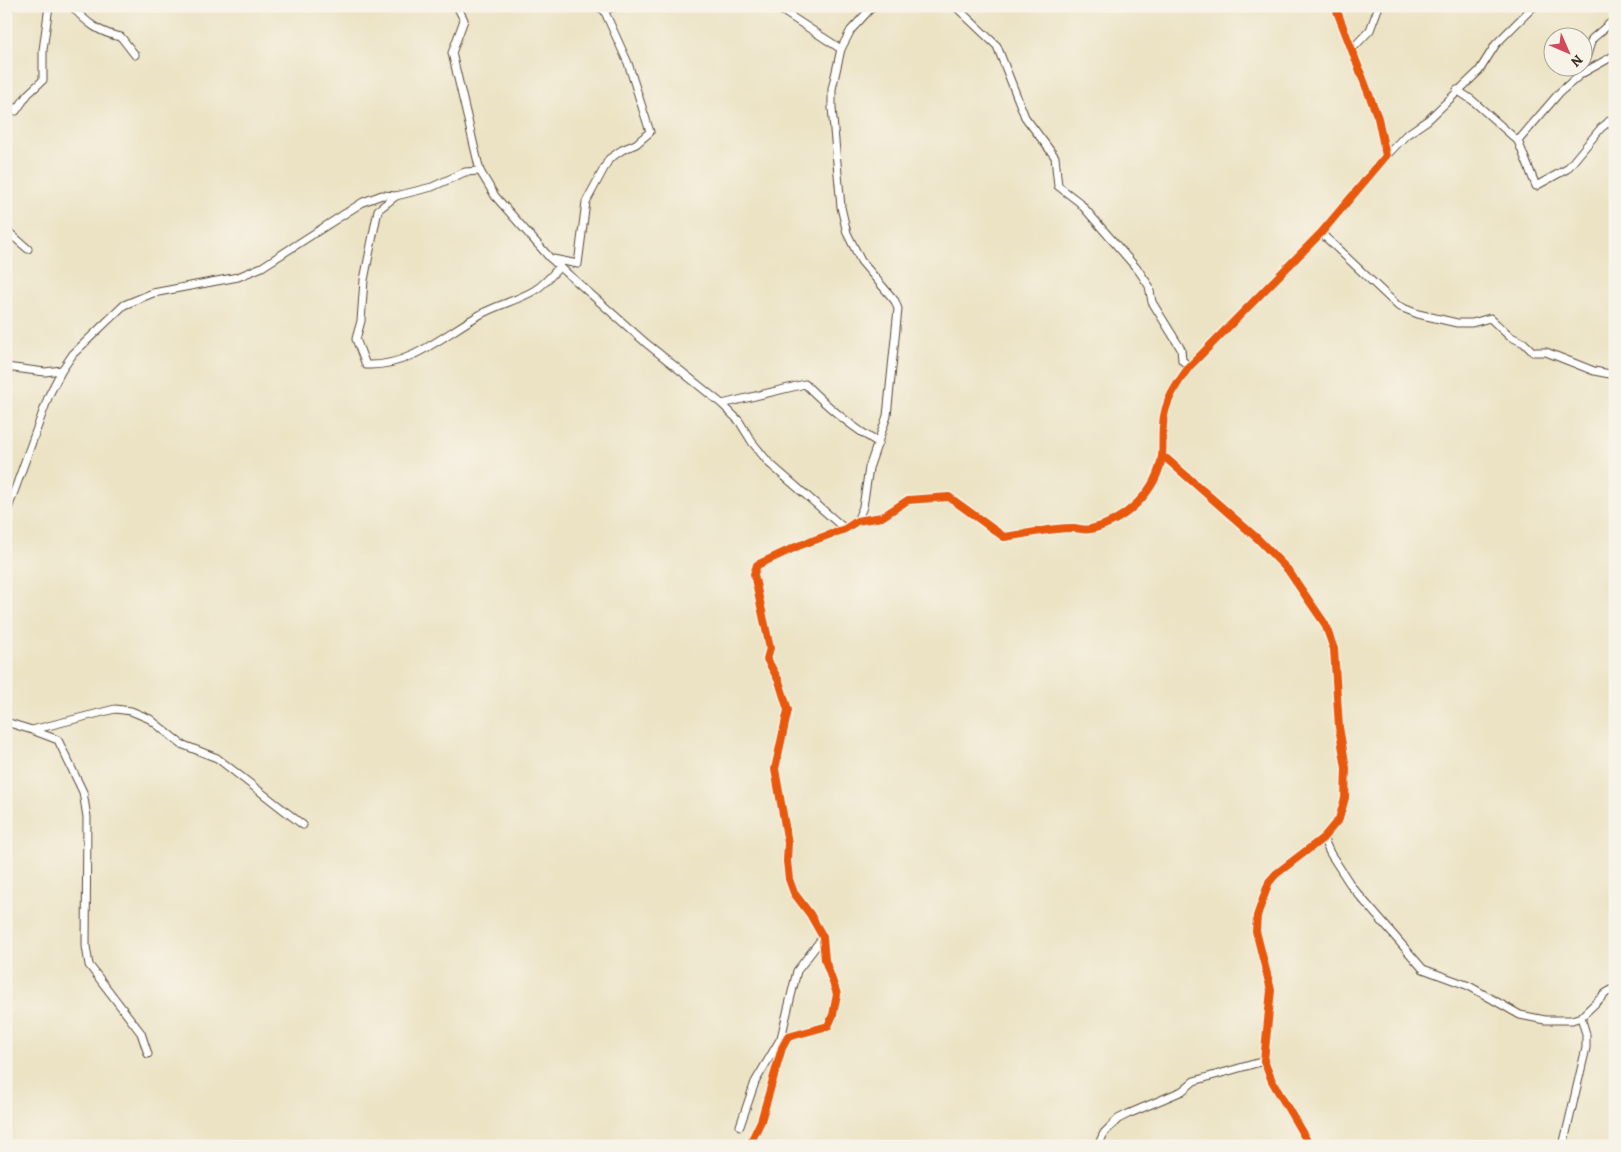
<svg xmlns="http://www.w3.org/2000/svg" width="1621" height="1152" font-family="Alegreya,serif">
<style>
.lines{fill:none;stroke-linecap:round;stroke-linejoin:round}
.street-casing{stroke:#564637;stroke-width:9}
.street{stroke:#fff;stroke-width:7}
.cycleway-casing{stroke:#f7f3e8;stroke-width:11}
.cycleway{stroke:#e8590c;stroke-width:8}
</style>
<rect width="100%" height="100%" fill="#f7f3e8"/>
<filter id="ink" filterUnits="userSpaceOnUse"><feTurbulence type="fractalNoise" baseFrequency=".02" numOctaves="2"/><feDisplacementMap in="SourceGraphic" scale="10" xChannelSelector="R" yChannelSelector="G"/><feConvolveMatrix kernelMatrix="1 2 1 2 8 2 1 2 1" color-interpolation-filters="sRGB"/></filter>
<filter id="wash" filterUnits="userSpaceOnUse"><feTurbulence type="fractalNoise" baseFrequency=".0096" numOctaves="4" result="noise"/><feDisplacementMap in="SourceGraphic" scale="20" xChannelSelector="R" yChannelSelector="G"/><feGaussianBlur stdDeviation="1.12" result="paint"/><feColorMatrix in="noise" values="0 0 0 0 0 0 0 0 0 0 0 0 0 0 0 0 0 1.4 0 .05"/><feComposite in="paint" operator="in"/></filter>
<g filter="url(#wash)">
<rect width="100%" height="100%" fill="#ece3c4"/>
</g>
<g filter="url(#ink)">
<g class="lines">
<defs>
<g id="street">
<path d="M72 6C86 23 100 33 121 37L135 55"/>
<polyline points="457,6 464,20 452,53 480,171 495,196 550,258 646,343 722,404 739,421 752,442 769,463 845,529"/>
<polyline points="775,6 841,49"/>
<polyline points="955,6 997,46 1025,117 1055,157 1058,186 1079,202 1139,271 1149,286 1152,302 1181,349 1182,360 1189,367"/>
<polyline points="604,10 617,6"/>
<polyline points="6,11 11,6"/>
<polyline points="1352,49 1370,30 1379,6"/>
<polyline points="1584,65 1592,39 1615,19"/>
<polyline points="1581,74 1615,55"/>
<polyline points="1457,90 1472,100 1518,141 1536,186 1567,169 1601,128 1615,117"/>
<polyline points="6,99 16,111 28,94 43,80 43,50 49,6"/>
<polyline points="1609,121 1615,130"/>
<polyline points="1518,141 1560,92 1581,74 1583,68"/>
<polyline points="1386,156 1406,135 1428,120 1479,71 1496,44 1534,6"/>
<path d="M480 171 465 172 432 187 396 196 378 210 364 280 361 321 356 339 366 365C412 367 445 333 483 313 500 304 519 300 535 290 545 284 553 274 560 266"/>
<polyline points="6,230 28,249"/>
<polyline points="1321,233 1398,306 1418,314 1457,323 1472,323 1490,318 1509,336 1524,343 1533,352 1546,352 1594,371 1615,375"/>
<polyline points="553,259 578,264 586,202 609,159 622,150 636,144 650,132 628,63 604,10 596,6"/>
<polyline points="6,367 45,372 62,370"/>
<path d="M722 404 805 384C828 407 851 427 879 443"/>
<polyline points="1162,458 1167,459 1258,539 1288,570 1325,624 1334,649 1339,727 1346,768 1345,798 1339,819 1323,838 1276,874 1269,882 1257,916 1256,931 1271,990 1264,1061 1272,1081 1310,1146"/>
<polyline points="6,514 49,395 62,370 73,354 124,305 153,293 238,277 262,267 363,202 382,195 396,196"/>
<polyline points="857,521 863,507 869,468 887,416 898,309 895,301 861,261 847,233 841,207 832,108 832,89 841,49 851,30 873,6"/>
<polyline points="6,722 32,730 115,709 131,711 150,719 181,744 217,758 303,825"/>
<polyline points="32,730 58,740 83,792 87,817 86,946 89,965 141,1033 148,1054"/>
<polyline points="1323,838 1330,853 1352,887 1423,969 1469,986 1520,1015 1545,1020 1572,1020 1581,1017 1606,993 1615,988"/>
<polyline points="740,1126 755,1082 781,1038 797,971 823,937"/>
<path d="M749 1146 761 1121 782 1048 788 1037 828 1026 833 1015 837 994 825 960 823 937 810 914 794 893 789 879 787 861 788 843 775 769 788 710 779 681 767 659 770 648 754 574 757 565 798 546 845 529 857 521 882 517 908 500 949 497 1004 537C1027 534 1050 528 1073 528 1079 528 1085 531 1091 529 1126 521 1157 491 1162 456 1163 446 1162 436 1163 425 1164 402 1176 385 1189 367L1321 233 1386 156 1378 118 1335 6"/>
<polyline points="1098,1146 1104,1133 1118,1119 1128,1114 1182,1091 1194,1081 1264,1061"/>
<polyline points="1563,1146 1586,1048 1586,1034 1581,1017"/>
</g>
</defs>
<use href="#street" class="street-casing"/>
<use href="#street" class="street"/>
<defs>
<g id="cycleway">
<polyline points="1162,458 1167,459 1258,539 1288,570 1325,624 1334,649 1339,727 1346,768 1345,798 1339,819 1323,838 1276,874 1269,882 1257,916 1256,931 1271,990 1264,1061 1272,1081 1310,1146"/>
<path d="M749 1146 761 1121 782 1048 788 1037 828 1026 833 1015 837 994 825 960 823 937 810 914 794 893 789 879 787 861 788 843 775 769 788 710 779 681 767 659 770 648 754 574 757 565 798 546 845 529 857 521 882 517 908 500 949 497 1004 537C1027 534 1050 528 1073 528 1079 528 1085 531 1091 529 1126 521 1157 491 1162 456 1163 446 1162 436 1163 425 1164 402 1176 385 1189 367L1321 233 1386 156 1378 118 1335 6"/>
</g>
</defs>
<use href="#cycleway" class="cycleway-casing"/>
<use href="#cycleway" class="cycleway"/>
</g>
</g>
<rect width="1621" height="1152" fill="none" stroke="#f7f3e8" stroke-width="25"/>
<g transform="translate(1568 52) rotate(135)"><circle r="24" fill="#f7f3e8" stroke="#aca397"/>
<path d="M0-4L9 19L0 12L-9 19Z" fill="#d1495b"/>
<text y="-8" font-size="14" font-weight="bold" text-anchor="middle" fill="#3b2a1e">N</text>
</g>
</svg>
